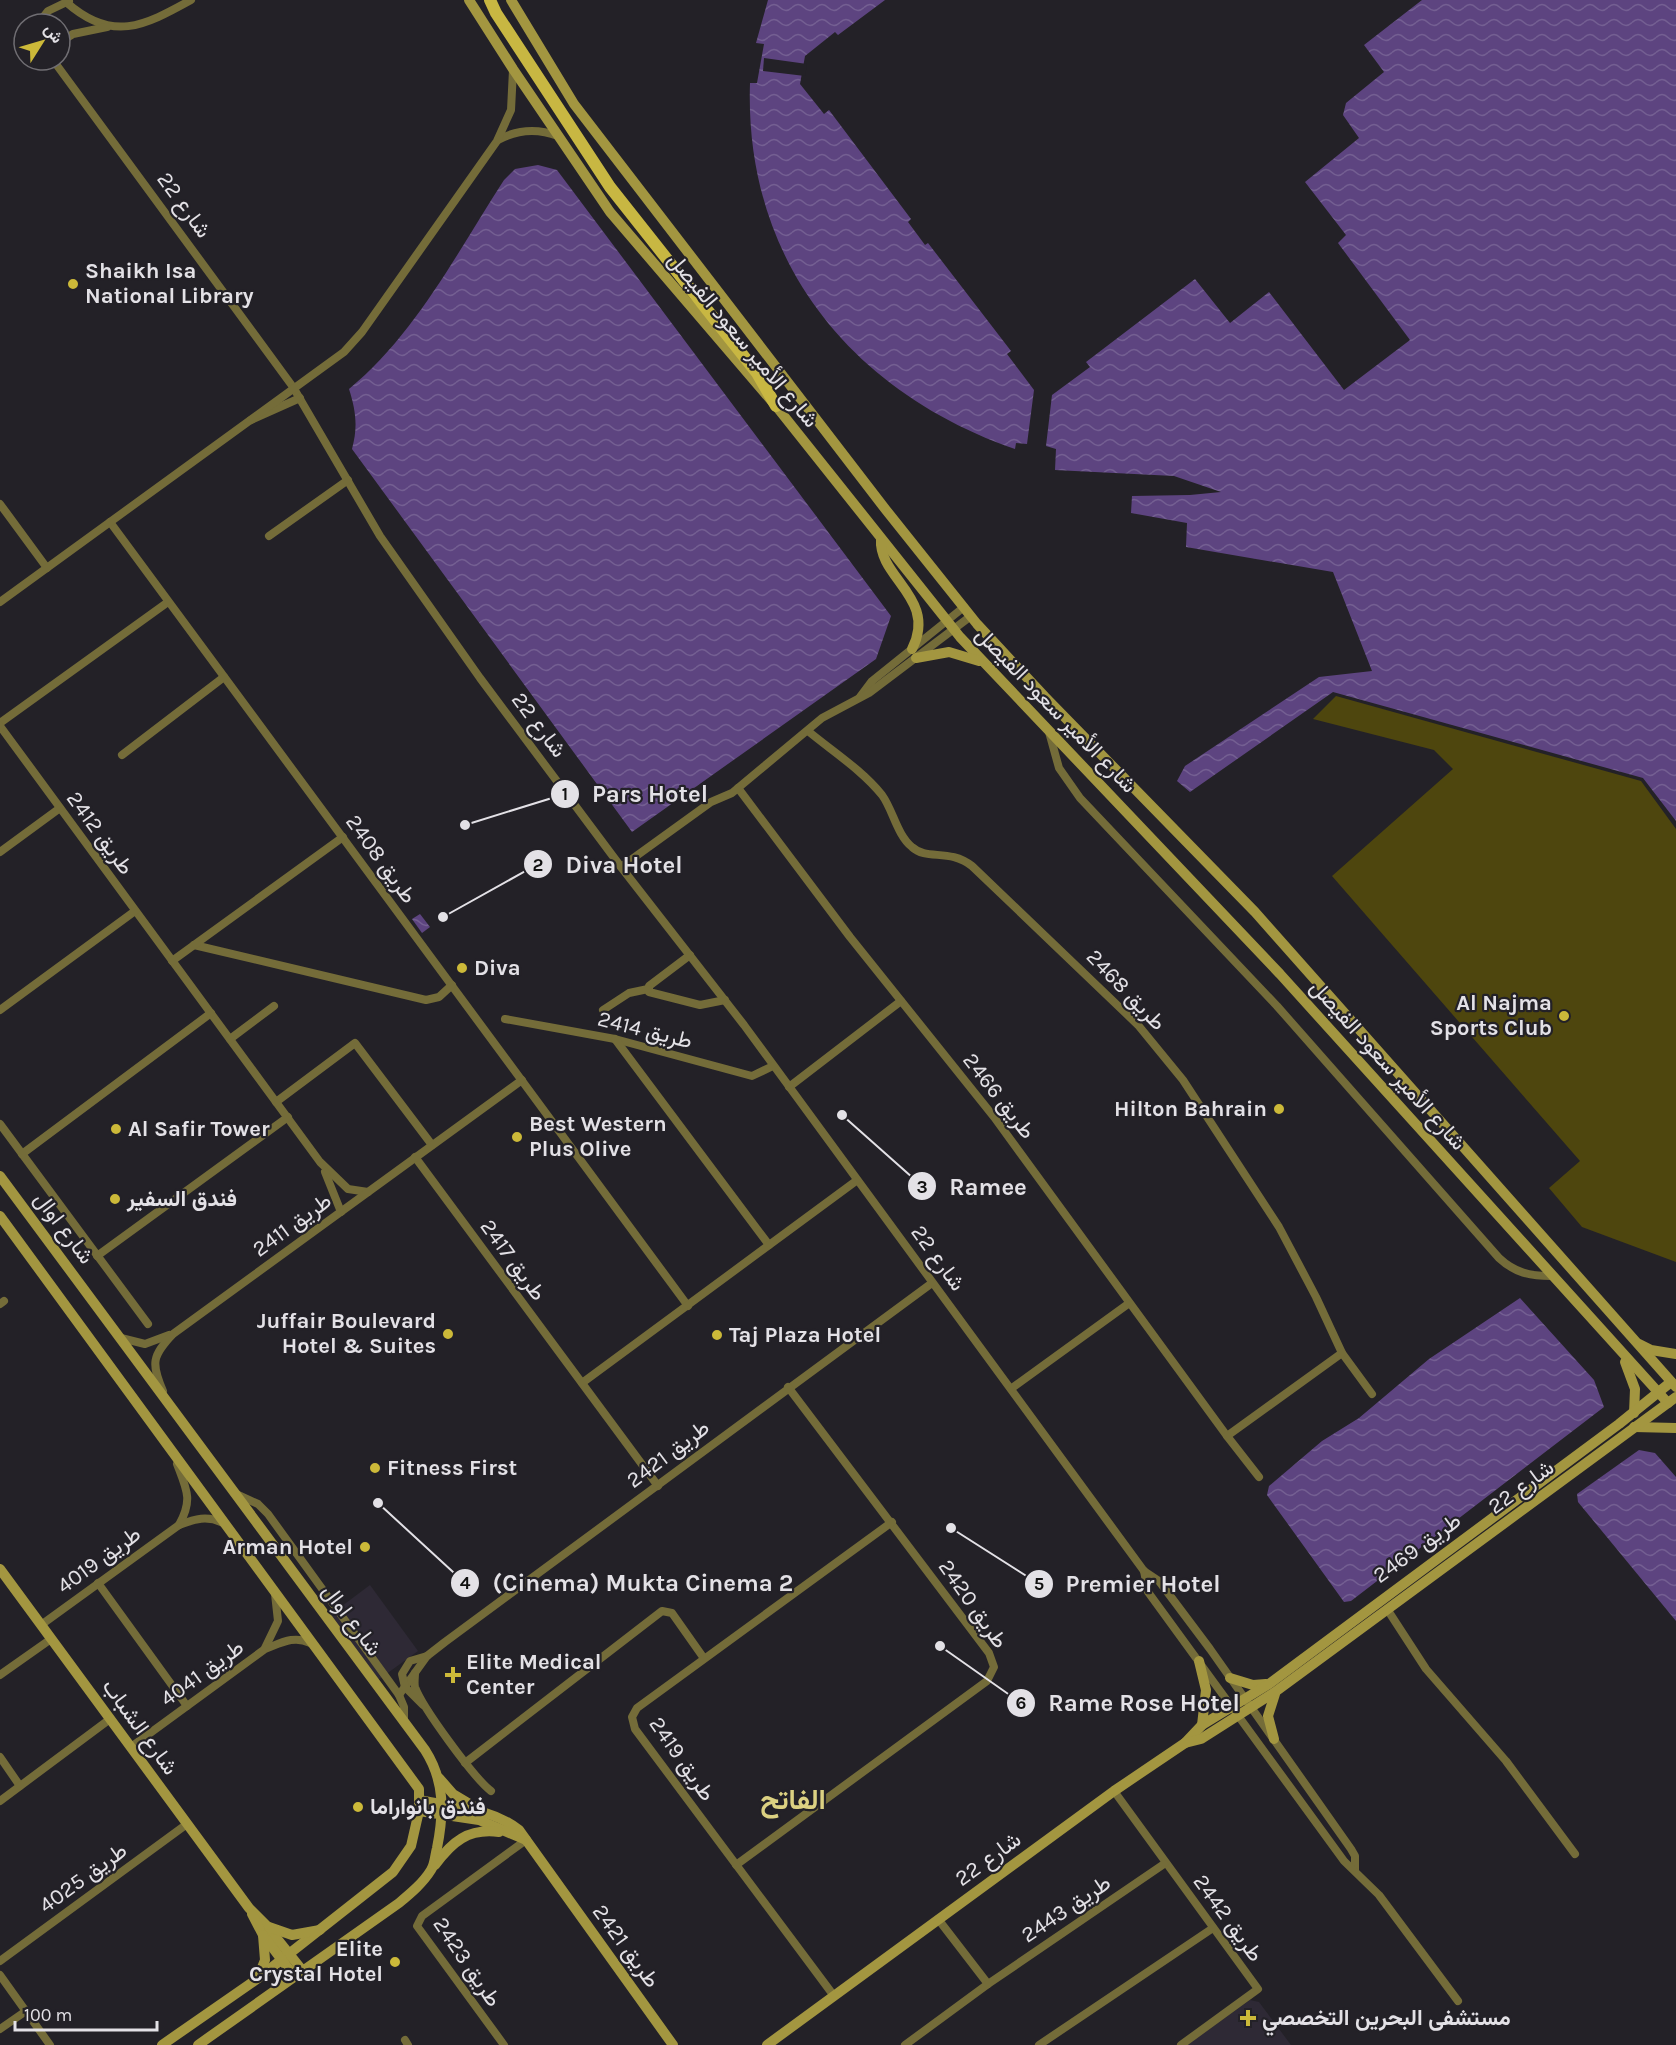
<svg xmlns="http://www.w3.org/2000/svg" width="1676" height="2045" font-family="Karla,Vazirmatn,sans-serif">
	<defs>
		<pattern id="water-waves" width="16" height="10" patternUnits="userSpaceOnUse" patternTransform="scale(1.5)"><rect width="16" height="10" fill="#5d4480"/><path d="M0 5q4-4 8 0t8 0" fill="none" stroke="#745f92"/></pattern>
	</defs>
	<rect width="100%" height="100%" fill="#232127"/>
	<g fill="#2e2935">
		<polygon points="370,1585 418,1651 378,1680 330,1615"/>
		<polygon points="1250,2000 1259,2002 1291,2045 1187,2045"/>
	</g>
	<polygon fill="#4e460e" points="1336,696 1641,781 1676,829 1676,1262 1582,1227 1549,1188 1580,1161 1332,876 1453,769 1434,750 1313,719"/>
	<g fill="url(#water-waves)">
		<path d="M768 0H885L838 35 835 32 805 56 800 84 824 114 829 110 911 219 908 222 925 245 928 243 1011 351 1007 354 1034 390 1027 444 1016 443 1015 449C851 392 744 260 750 83H757L764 44 756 43Z"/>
		<polygon points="1422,0 1676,0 1676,821 1643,778 1333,692 1190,792 1177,781 1185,766 1319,677 1372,671 1333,572 1186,547 1187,523 1131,513 1132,496 1190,495 1221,492 1174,476 1055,470 1056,449 1046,446 1052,395 1090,367 1086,362 1195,279 1230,323 1269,292 1344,390 1410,340 1338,243 1346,235 1305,182 1359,138 1343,115 1346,103 1384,72 1364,45"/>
		<path d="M538 165 557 170 891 616 876 659 632 832 352 449C358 427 356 411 349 389 415 335 458 251 504 180L515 169Z"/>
		<polygon points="420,914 430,927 422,933 412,919"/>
		<polygon points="1520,1298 1594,1380 1604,1407 1351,1601 1344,1602 1267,1495 1269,1486 1322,1441 1359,1418 1429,1359"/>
		<polygon points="1639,1450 1655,1453 1676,1477 1676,1621 1578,1502 1577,1494"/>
	</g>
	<polygon fill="#232127" points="764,58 807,64 805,76 763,71"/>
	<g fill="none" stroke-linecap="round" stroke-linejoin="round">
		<g stroke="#746c39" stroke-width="8">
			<path d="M66 2C112 43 144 26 191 0"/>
			<polyline points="38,24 48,11 69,1"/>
			<polyline points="60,42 73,34 107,27"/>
			<polyline points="53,60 293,387 380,536 480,678 621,867 744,1025 1144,1571 1159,1581 1210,1649 1351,1849 1355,1856 1355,1870"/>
			<path d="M498 140C518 129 537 128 558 136"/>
			<polyline points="251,420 300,398"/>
			<polyline points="0,504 47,568"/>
			<polyline points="110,522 688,1306"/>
			<polyline points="269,536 348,480"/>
			<polyline points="0,602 344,352 362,332 497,141 511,110 513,70"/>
			<polyline points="860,697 872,681 964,607"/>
			<polyline points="0,723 168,602"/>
			<polyline points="0,726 320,1162 348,1189 368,1192"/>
			<path d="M808 731C832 751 862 770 882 795 893 810 897 835 912 847 927 861 949 848 972 866L1138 1025 1183 1080 1279 1227 1316 1297 1342 1353 1372 1394"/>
			<path d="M1049 732 1059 768 1080 798 1277 1006 1499 1258C1515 1273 1530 1276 1551 1276"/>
			<polyline points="122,755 224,677"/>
			<polyline points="738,788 850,937 994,1117 1227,1436 1342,1353"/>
			<polyline points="0,852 60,808"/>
			<polyline points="621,867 711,802 732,793 822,718 869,693 971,616"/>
			<polyline points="194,945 426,1000 439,997 452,985"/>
			<polyline points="690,955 649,986 649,992 700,1005 725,1000"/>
			<polyline points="172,961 343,837"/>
			<polyline points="0,1010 135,911"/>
			<polyline points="603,1010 629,993 648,989"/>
			<polyline points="505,1019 615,1039 752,1076 773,1066"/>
			<polyline points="230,1039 274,1006"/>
			<polyline points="615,1039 769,1245"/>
			<polyline points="789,1087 901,1001"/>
			<polyline points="276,1102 355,1043 432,1145"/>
			<polyline points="0,1124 148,1324"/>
			<polyline points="22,1154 211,1013"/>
			<polyline points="415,1157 658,1486"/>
			<polyline points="325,1172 341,1212"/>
			<polyline points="97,1256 288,1117"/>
			<polyline points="0,1304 4,1301"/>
			<polyline points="121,1338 145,1344 169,1335"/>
			<polyline points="582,1383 856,1181"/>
			<polyline points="1012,1388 1128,1304"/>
			<path d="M163 1391C151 1363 152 1356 173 1334L522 1080"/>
			<polyline points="1227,1436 1259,1477"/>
			<path d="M177 1464C187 1490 193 1500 179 1525"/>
			<polyline points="236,1494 258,1504 268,1514 399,1695 404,1707 404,1722"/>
			<polyline points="1144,1571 1148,1592 1344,1861 1379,1895 1458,2001"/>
			<polyline points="98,1583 187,1706"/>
			<polyline points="1387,1609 1426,1669 1506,1761 1575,1854"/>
			<path d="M41 1625 179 1525C195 1519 207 1515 223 1523"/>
			<polyline points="265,1648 278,1621 275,1594"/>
			<path d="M415 1673C415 1677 414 1683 415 1687 422 1707 474 1778 491 1791"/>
			<polyline points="0,1675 51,1639"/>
			<polyline points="399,1695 427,1656 445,1642 932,1283"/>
			<polyline points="423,1705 405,1687 402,1674 410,1661 427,1656"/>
			<path d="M131 1747 265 1649C281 1643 294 1635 310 1643"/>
			<polyline points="0,1757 20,1786"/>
			<polyline points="465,1763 662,1611 672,1613 703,1657"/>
			<polyline points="1114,1791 1258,1989 1181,2045"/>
			<polyline points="0,1801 110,1719"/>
			<polyline points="736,1865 987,1681 994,1667 989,1653 788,1387"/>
			<polyline points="938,1919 988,1984"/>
			<polyline points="0,1961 187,1824"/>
			<polyline points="0,1975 50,2045"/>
			<polyline points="834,1996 635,1729 632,1717 637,1708 892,1522"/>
			<polyline points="0,2029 26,2011"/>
			<polyline points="405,2040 408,2045"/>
			<polyline points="504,2045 417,1926 422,1916 526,1840"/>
			<polyline points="905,2045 988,1984 1164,1864"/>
			<polyline points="1039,2045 1213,1928"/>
		</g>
		<g stroke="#a39640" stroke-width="10">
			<polyline points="469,0 513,69 610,212 776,406 960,637 1280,974 1668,1403"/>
			<polyline points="511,0 574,104 886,510 977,624 1045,697 1255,912 1676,1387"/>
			<path d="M881 539C878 578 938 598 912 649"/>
			<polyline points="916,658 949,652 979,661"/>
			<path d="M0 1176 425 1750C445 1781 444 1813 437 1848 435 1855 435 1864 431 1870 423 1883 411 1893 399 1903L198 2045"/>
			<polyline points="0,1216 419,1789 419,1811 411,1846 393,1872 257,1979 162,2045"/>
			<polyline points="1639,1344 1651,1350 1676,1354"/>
			<polyline points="1625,1362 1635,1389 1634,1413"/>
			<polyline points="1634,1427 1676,1428"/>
			<polyline points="0,1569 249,1908 267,1926 302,1970"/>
			<polyline points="1199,1661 1206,1690 1202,1725"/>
			<polyline points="1230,1678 1253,1685 1266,1684"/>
			<polyline points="1274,1739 1268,1716 1275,1694"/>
			<polyline points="1185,1743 1202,1725 1269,1684 1619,1424 1671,1382"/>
			<polyline points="439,1778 453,1794 473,1806"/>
			<path d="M419 1800C455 1808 490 1807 519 1830L673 2045"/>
			<polyline points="419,1811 479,1820 526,1840"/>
			<path d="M435 1865C452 1842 468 1828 499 1832"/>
			<polyline points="252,1914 263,1935 294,1976"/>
			<polyline points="269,1927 292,1935 320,1930"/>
			<polyline points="259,1975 265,1960 263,1935"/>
			<polyline points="767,2045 1114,1791 1185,1743 1201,1739 1275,1692 1676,1397"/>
		</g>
		<polyline stroke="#c8b742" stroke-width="12" points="490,0 496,13 610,187 757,373 776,406"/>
	</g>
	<g fill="#ccb939" stroke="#232127" stroke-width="2">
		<circle cx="73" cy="284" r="6"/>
		<circle cx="462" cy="968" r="6"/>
		<circle cx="1564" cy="1016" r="6"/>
		<circle cx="1279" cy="1109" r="6"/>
		<circle cx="116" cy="1129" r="6"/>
		<circle cx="517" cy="1137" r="6"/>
		<circle cx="115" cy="1199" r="6"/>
		<circle cx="448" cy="1334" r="6"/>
		<circle cx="717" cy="1335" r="6"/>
		<circle cx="375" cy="1468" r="6"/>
		<circle cx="365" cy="1547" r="6"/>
		<path d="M450 1666h6v6h6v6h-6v6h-6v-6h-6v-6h6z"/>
		<circle cx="358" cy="1807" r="6"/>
		<circle cx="395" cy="1962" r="6"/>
		<path d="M1245 2009h6v6h6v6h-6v6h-6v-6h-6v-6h6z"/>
	</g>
	<g text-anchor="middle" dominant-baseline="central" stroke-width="4.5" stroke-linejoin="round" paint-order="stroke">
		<g font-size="22" fill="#e3e1e6" stroke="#232127">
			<text transform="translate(184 205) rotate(54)">شارع 22</text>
			<text transform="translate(743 340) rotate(50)">شارع الأمير سعود الفيصل</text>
			<text transform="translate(1056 710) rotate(46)">شارع الأمير سعود الفيصل</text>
			<text transform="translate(539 725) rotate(53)">شارع 22</text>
			<text transform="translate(100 833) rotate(54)">طريق 2412</text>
			<text transform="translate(381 859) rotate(54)">طريق 2408</text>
			<text transform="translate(1126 990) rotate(46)">طريق 2468</text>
			<text transform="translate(645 1030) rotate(14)">طريق 2414</text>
			<text transform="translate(1388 1065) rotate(48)">شارع الأمير سعود الفيصل</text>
			<text transform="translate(999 1096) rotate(52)">طريق 2466</text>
			<text transform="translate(292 1225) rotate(-36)">طريق 2411</text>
			<text transform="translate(64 1228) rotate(53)">شارع اوال</text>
			<text transform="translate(938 1258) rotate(54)">شارع 22</text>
			<text transform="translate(513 1260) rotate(54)">طريق 2417</text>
			<text transform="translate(668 1454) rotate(-37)">طريق 2421</text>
			<text transform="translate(1521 1487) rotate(-36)">شارع 22</text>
			<text transform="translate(1417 1548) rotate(-36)">طريق 2469</text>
			<text transform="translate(99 1560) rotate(-36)">طريق 4019</text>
			<text transform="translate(973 1604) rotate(55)">طريق 2420</text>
			<text transform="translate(352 1620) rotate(53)">شارع اوال</text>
			<text transform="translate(202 1673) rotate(-36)">طريق 4041</text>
			<text transform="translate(140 1727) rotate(54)">شارع الشباب</text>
			<text transform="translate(682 1759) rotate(55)">طريق 2419</text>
			<text transform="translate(988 1859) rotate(-36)">شارع 22</text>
			<text transform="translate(83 1878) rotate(-36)">طريق 4025</text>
			<text transform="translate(1066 1909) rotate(-34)">طريق 2443</text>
			<text transform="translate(1228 1918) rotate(54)">طريق 2442</text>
			<text transform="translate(626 1946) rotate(54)">طريق 2421</text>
			<text transform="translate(467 1962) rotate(56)">طريق 2423</text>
		</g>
		<g font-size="22" font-weight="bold" fill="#e3e1e6" stroke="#232127" text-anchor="start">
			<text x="85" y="271">Shaikh Isa<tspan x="85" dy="25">National Library</tspan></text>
			<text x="474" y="968">Diva</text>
			<text x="1552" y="1003" text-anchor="end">Al Najma<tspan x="1552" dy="25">Sports Club</tspan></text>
			<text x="1267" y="1109" text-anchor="end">Hilton Bahrain</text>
			<text x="529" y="1124">Best Western<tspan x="529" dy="25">Plus Olive</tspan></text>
			<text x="128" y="1129">Al Safir Tower</text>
			<text x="127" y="1199">فندق السفير</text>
			<text x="436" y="1321" text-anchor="end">Juffair Boulevard<tspan x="436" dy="25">Hotel &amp; Suites</tspan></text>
			<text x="729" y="1335">Taj Plaza Hotel</text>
			<text x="387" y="1468">Fitness First</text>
			<text x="353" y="1547" text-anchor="end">Arman Hotel</text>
			<text x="466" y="1662">Elite Medical<tspan x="466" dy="25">Center</tspan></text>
			<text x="370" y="1807">فندق بانواراما</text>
			<text x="383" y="1949" text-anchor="end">Elite<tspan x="383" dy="25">Crystal Hotel</tspan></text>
			<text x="1262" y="2018">مستشفى البحرين التخصصي</text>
		</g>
		<g font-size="28" font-weight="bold" fill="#dcd182" stroke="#232127">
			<text x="793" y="1799">الفاتح</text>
		</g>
	</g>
	<path fill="none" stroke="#e3e1e6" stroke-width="2" d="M465 825L565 794M443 917L538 864M842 1115L922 1186M378 1503L465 1583M951 1528L1039 1584M940 1646L1021 1703"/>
	<g fill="#e3e1e6" stroke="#232127" stroke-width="2">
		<circle cx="465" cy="825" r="6"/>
		<circle cx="443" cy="917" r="6"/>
		<circle cx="842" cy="1115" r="6"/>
		<circle cx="378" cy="1503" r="6"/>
		<circle cx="951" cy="1528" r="6"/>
		<circle cx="940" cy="1646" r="6"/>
		<circle cx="565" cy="794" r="15"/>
		<circle cx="538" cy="864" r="15"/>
		<circle cx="922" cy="1186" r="15"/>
		<circle cx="465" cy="1583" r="15"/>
		<circle cx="1039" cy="1584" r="15"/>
		<circle cx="1021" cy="1703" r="15"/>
	</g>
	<g font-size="18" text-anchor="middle" font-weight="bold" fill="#111">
		<text x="565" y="800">1</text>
		<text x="538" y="871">2</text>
		<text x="922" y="1193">3</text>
		<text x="465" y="1589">4</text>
		<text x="1039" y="1590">5</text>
		<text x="1021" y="1709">6</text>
	</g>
	<g font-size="24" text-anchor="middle" font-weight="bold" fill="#e3e1e6" stroke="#232127" stroke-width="4.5" stroke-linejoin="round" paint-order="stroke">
		<text x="650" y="802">Pars Hotel</text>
		<text x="624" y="873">Diva Hotel</text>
		<text x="988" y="1195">Ramee</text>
		<text x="643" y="1591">(Cinema) Mukta Cinema 2</text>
		<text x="1143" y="1592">Premier Hotel</text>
		<text x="1144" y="1711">Rame Rose Hotel</text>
	</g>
	<g transform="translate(42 42) rotate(53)"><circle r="28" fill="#232127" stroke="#706e73" stroke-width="1.5"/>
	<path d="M0-4.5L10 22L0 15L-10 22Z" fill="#ccb939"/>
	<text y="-9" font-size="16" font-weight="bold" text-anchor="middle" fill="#e3e1e6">ش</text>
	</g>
	<path d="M15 2021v9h142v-9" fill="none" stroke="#e3e1e6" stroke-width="3"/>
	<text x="24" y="2021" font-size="18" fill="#e3e1e6" stroke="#232127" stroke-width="4.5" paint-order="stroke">100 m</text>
</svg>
